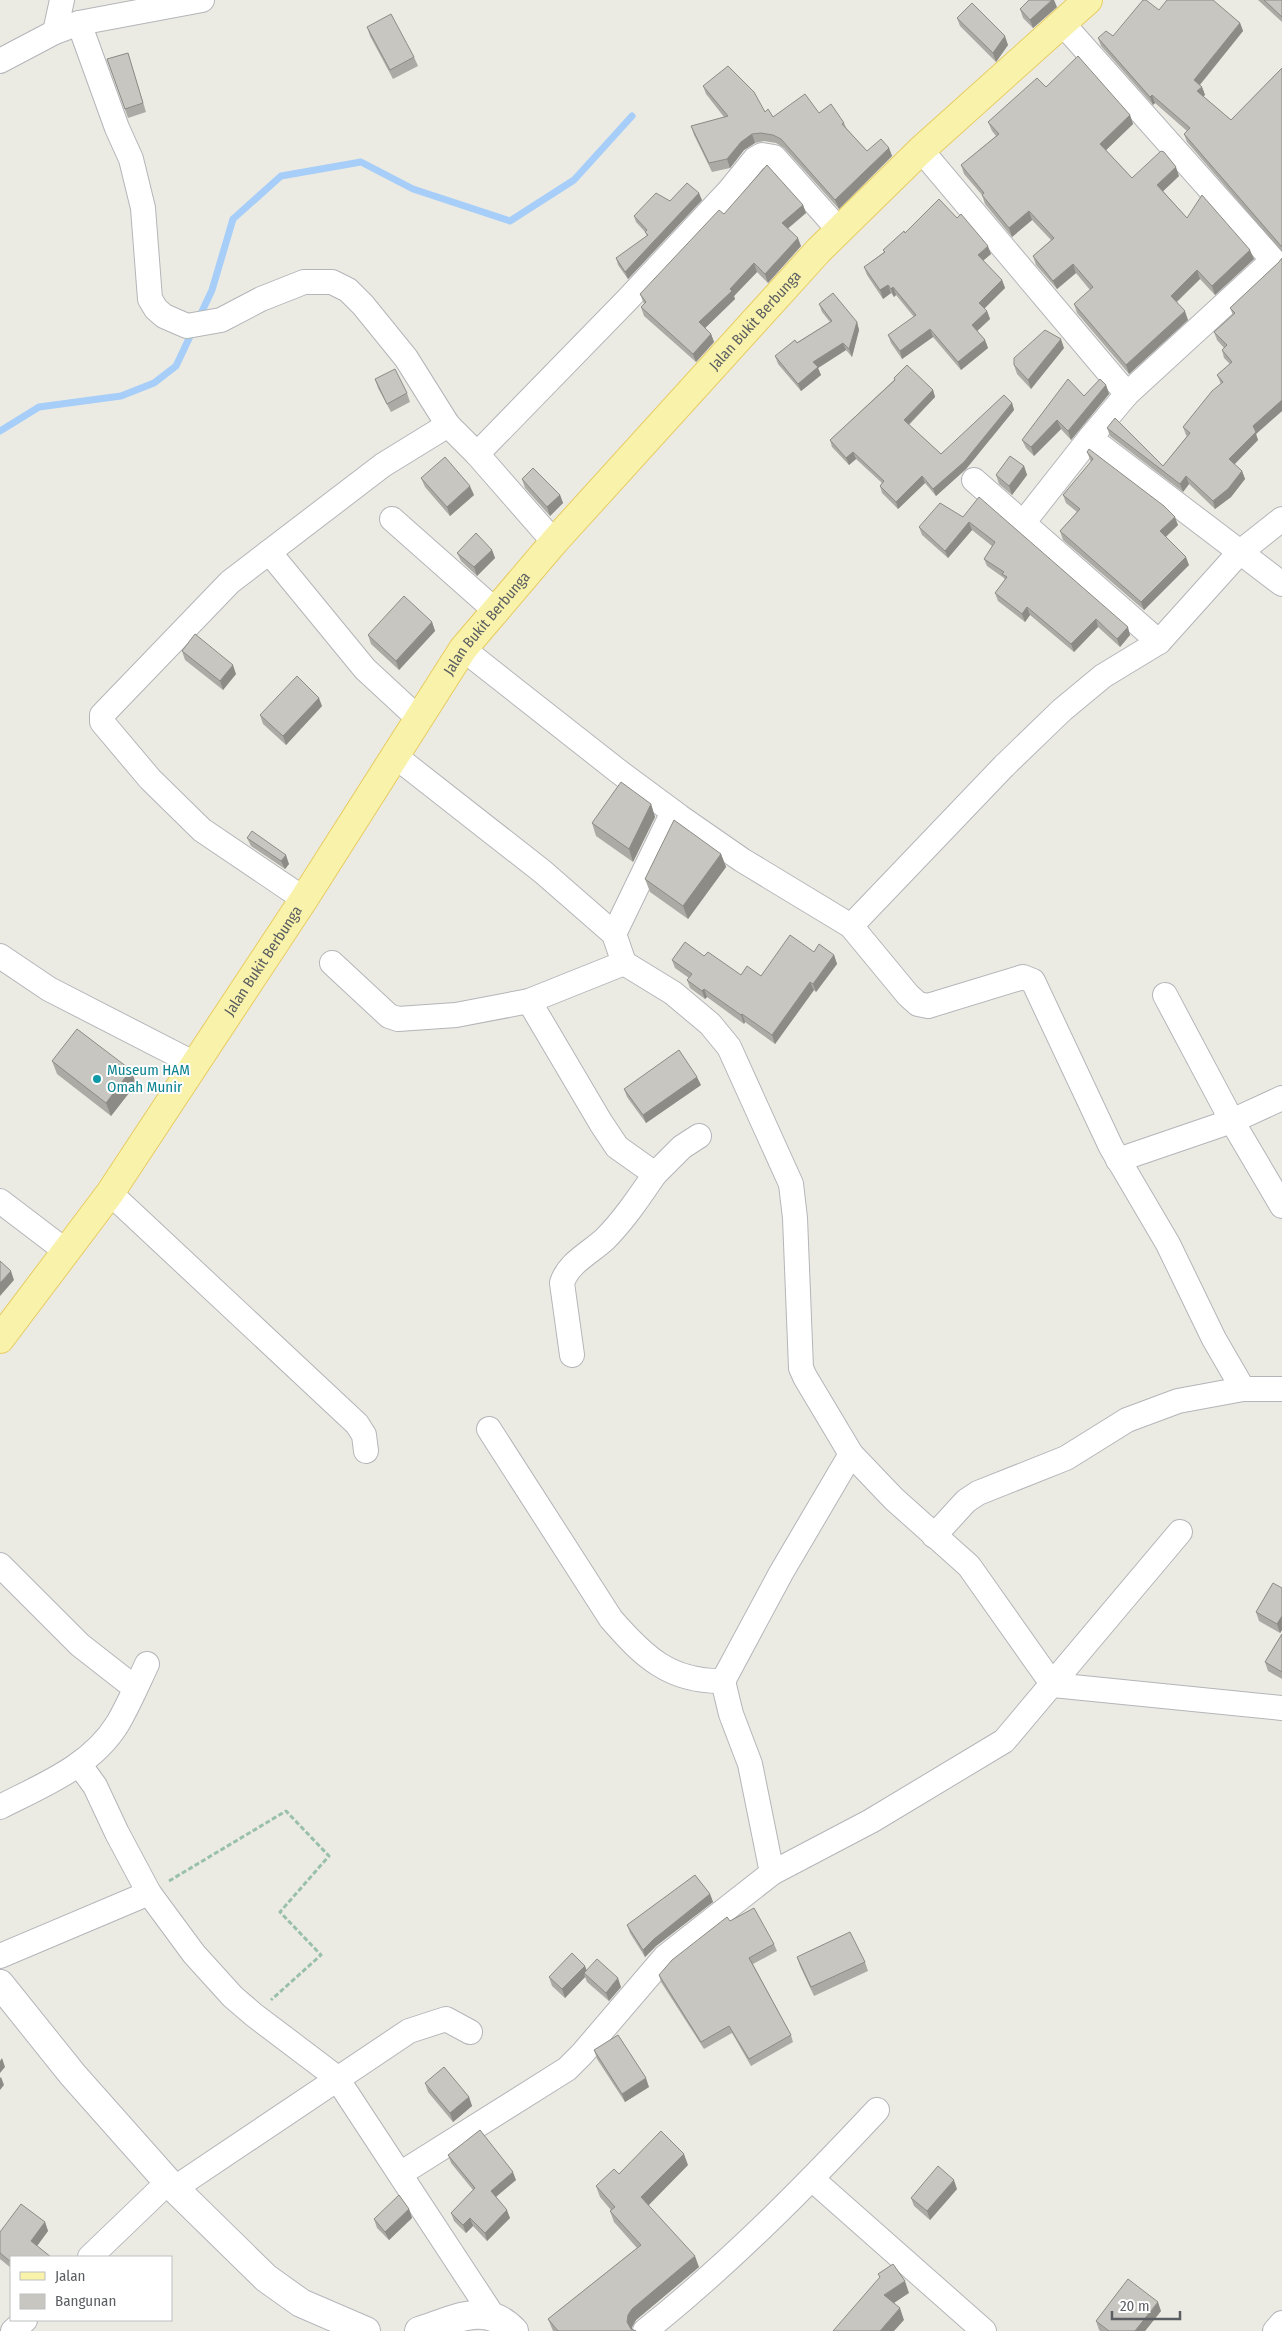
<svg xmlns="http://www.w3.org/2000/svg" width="1282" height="2331" font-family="'Fira Sans Condensed',sans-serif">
	<rect width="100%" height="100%" fill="#ecebe3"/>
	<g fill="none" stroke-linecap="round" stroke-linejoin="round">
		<g stroke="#a7cef9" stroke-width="7">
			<polyline points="198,320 212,290 233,219 281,176 361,162 413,189 510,221 574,180 632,116"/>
			<polyline points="0,431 39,407 121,396 154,383 176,366 193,330"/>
		</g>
		<defs>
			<g id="street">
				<polyline points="202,0 79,23 117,128 131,159 143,208 150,299 156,309 164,316 187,326 221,320 261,299 304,282 332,282 348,290 363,305 406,358 448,425 477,454 554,542"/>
				<polyline points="1063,24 1273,260 1127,394 1090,438 1282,584"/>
				<polyline points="55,32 62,0"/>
				<polyline points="0,61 55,32 79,23"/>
				<polyline points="921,150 1127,394"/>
				<polyline points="477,454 628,299 729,191 755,159 762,155 774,157 839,230"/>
				<polyline points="974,480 1159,642"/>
				<polyline points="392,519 497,612"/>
				<polyline points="1023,523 1090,438"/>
				<polyline points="269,552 365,669 419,719"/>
				<polyline points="463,649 618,771 680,817 742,860 851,926 908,995 918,1004 928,1006 1023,977 1033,981 1111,1147 1168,1244 1214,1339 1243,1389"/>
				<polyline points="304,899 202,830 150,779 102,722 102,715 230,582 383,465 448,425"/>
				<polyline points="851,926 1004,766 1062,710 1103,676 1159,642 1239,553 1282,519"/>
				<polyline points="614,934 673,812"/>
				<polyline points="0,956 49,989 195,1064"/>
				<polyline points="332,963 389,1016 398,1019 456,1015 529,1001 624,963 614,934 543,872 395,756"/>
				<polyline points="624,963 673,993 710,1024 729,1047 791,1184 795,1218 801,1368 805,1377 851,1454 894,1499 969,1566 1053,1685 1282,1708"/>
				<polyline points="1165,995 1232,1121 1282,1206"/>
				<path d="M529 1001 601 1123 617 1147 655 1174C640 1196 624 1220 605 1239 590 1253 568 1263 562 1283L572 1355"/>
				<polyline points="1118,1160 1232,1121 1282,1098"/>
				<polyline points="655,1174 682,1147 699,1136"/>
				<polyline points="110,1193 357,1424 364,1435 366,1451"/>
				<polyline points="0,1201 67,1252"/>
				<path d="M489 1429 611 1619C644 1657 670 1682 723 1681L781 1573 851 1454"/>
				<polyline points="934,1536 966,1501 978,1493 1066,1458 1127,1420 1178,1401 1243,1389 1282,1389"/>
				<polyline points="0,1565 80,1645 135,1688"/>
				<polyline points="79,1764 95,1786 117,1833 149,1893 194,1954 233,1997 254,2015 336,2077 493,2316"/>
				<path d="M0 1807C43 1785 92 1766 118 1723 129 1704 138 1683 147 1664"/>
				<polyline points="772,1873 871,1821 1004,1741 1180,1532"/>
				<polyline points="0,1956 149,1893"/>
				<polyline points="400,2174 567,2069 582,2054 665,1957 772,1873 750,1764 731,1714 723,1681"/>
				<polyline points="812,2179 984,2331"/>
				<polyline points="175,2188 409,2031 446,2019 470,2032"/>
				<polyline points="90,2257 168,2182"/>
				<polyline points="13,2331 25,2320"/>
				<path d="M645 2331C729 2264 804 2188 877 2110"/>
				<polyline points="1275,2331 1282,2323"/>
			</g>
			<g id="secondary">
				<polyline points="0,1984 73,2075 168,2182 266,2278 301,2303 366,2331"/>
				<path d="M419 2331C452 2321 485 2300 514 2331"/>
			</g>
			<g id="primary">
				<path id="s1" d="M0 1339 110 1193 304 899 463 649 554 542 819 250 921 150 1088 0"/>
			</g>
		</defs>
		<use href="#street" stroke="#b3b5b9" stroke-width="26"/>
		<use href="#secondary" stroke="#b4b6bc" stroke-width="30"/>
		<use href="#primary" stroke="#e7cc61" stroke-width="30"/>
		<polyline stroke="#99c0a8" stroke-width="3" stroke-dasharray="5 2.5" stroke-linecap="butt" points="169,1881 286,1811 329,1856 280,1912 321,1955 271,2000"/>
		<use href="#street" stroke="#fff" stroke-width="24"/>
		<use href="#secondary" stroke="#fff" stroke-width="28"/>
		<use href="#primary" stroke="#f9f2ab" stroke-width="28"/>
	</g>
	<g fill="#acaaa5">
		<polygon points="1258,0 1282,0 1282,22"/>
		<polygon points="1057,7 1033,28 1023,18 1020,9"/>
		<polygon points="1159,10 1240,23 1243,31 1200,85 1202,87 1205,95 1203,96 1231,120 1282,68 1282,252 1187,142 1184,134 1187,131 1155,103 1153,105 1101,46 1098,38 1113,36"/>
		<polygon points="957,18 1008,45 996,62 960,26"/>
		<polygon points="367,27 414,57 418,66 393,79 370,36"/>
		<polygon points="128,53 146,112 128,118 107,59"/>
		<polygon points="703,86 765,112 773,117 819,113 844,123 847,129 867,151 889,148 892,156 839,209 784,148 776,143 764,141 755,143 744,150 730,168 712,172 694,135 691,126 724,117 706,94"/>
		<polygon points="1046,87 1130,115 1133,124 1106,150 1132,178 1179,176 1163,191 1187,218 1254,259 1215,295 1200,279 1177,302 1188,320 1129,374 1077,313 1074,304 1090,290 1076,273 1057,289 1036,265 1033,256 1051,240 1032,220 1012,237 985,204 982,195 964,174 961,165 996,136 992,131 988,122"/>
		<polygon points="702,200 628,279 618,265 616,258 647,236 645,232 636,222 634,216 670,201"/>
		<polygon points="803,205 806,213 788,228 801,246 768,283 757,272 734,296 735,299 705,328 711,334 714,342 696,362 644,316 641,307 644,304 640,294 724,214"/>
		<polygon points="905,233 991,254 983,261 1002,280 1005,288 984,308 987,311 990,319 977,331 985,340 988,348 961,370 933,337 902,359 891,343 888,335 914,317 896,295 894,297 891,293 883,299 867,275 864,267 884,252 883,250"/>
		<polygon points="1282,258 1282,411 1256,434 1258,440 1234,464 1242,471 1245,479 1231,497 1215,509 1189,484 1183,492 1110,436 1107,428 1163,466 1187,436 1186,435 1183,427 1221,384 1217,375 1230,364 1224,358 1222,350 1224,348 1217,340 1214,332 1233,315 1230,308 1279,262"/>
		<polygon points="819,304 857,322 859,330 852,357 846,350 818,368 821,375 801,391 778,364 775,356 830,322 822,312"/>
		<polygon points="1064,348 1031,389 1017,374 1014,365"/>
		<polygon points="894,378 933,390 935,397 909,425 941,454 1012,403 1014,410 966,469 936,496 925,483 898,509 882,493 880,486 882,483 856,459 849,465 832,447 830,440 894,380"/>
		<polygon points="375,379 407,393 410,402 391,412 378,388"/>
		<polygon points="1106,385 1109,394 1071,440 1061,429 1034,456 1026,448 1022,440"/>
		<polygon points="1087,452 1178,525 1166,537 1189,565 1144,610 1063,540 1060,531 1077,512 1066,503 1063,495 1091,462"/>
		<polygon points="1024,466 1027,475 1012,495 999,484 996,475"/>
		<polygon points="421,478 474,495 450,516 425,487"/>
		<polygon points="522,479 560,495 563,503 550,516 525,488"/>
		<polygon points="963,517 1130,635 1120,647 1098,627 1074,652 1030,615 1025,622 998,601 995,593 1005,580 1004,578 987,566 984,559 992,546 972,530 948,558 922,535 919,527"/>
		<polygon points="492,550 495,558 477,576 461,561 457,553"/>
		<polygon points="432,622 435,631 399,670 371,644 368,635"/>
		<polygon points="182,651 236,674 223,690 185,660"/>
		<polygon points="322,706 286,745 263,724 260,715"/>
		<polygon points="651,804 655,817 633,862 596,836 592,823"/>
		<polygon points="247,838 289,864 285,869 251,846"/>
		<polygon points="721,854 726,867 688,919 650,892 645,879"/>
		<polygon points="814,952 834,955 837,964 816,992 814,990 775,1044 745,1022 744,1024 707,997 705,999 690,988 687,980 689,978 675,968 672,960 704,956 741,975 761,976"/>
		<polygon points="52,1061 131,1070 136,1084 111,1116 57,1074"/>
		<polygon points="701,1085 646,1123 627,1097 624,1089"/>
		<polygon points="1282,1588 1282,1630 1280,1633 1259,1621 1256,1612"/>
		<polygon points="1282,1634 1282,1679 1268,1671 1265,1662"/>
		<polygon points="710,1894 713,1902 656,1946 645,1957 630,1933 627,1925"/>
		<polygon points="730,1921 774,1944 777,1951 753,1964 791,2035 793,2042 751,2066 732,2033 704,2049 661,1982 659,1975"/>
		<polygon points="797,1957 865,1962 868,1971 814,1996 800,1966"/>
		<polygon points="585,1966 586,1970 621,1987 609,2001 587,1982 585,1977 565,1998 552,1986 549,1977"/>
		<polygon points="594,2050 649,2087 625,2102 597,2059"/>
		<polygon points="425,2083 469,2097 472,2106 453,2122 428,2092"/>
		<polygon points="448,2155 516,2180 496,2197 510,2218 487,2241 473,2226 466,2233 454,2221 451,2213 473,2190 451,2163"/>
		<polygon points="688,2165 648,2205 699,2267 636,2320 632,2327 632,2329 636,2331 553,2331 548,2319 637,2248 614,2222 610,2211 611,2210 600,2197 596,2186 619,2174"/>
		<polygon points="957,2189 930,2220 914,2206 911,2198"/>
		<polygon points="409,2209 412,2218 389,2240 377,2228 374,2219"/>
		<polygon points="45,2222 48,2231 37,2246 11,2257 11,2268 0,2259 0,2232"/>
		<polygon points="1161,2311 1145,2331 1100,2331 1099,2330 1096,2321"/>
	</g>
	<g fill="#8c8b86">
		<polygon points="1052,0 1054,0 1057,7 1033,28 1030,20"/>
		<polygon points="1240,23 1243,31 1197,88 1194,80"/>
		<polygon points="1005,36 1008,45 996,62 993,53"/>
		<polygon points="1202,87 1205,95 1200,99 1197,91"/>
		<polygon points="1152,95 1155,103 1153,105 1150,97"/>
		<polygon points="1130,115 1133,124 1103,153 1100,144"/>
		<polygon points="752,134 755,143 744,150 730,168 727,159 741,142"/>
		<polygon points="889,148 892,156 839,209 835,200"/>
		<polygon points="1176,167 1179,176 1160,194 1157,185"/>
		<polygon points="699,193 702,200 628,279 625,272"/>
		<polygon points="803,205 806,213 785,231 782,223"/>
		<polygon points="1029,211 1032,220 1012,237 1009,228"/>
		<polygon points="798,238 801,246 768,283 765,274"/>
		<polygon points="988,246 991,254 980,263 978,255"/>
		<polygon points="1250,250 1254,259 1215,295 1212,286"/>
		<polygon points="754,263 757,272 734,296 735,299 702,331 699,322"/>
		<polygon points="1073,264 1076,273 1057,289 1053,281"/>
		<polygon points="1197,270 1200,279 1174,304 1171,296"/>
		<polygon points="1002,280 1005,288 982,311 979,303"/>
		<polygon points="888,285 891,293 883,299 880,290"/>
		<polygon points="893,287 896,295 894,297 891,289"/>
		<polygon points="987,311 990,319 975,333 972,325"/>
		<polygon points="1185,311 1188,320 1129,374 1126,365"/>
		<polygon points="857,322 859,330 852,357 849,349"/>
		<polygon points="930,329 933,337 902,359 900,351"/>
		<polygon points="711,334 714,342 696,362 693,354"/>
		<polygon points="1061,339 1064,348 1031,389 1028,380"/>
		<polygon points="985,340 988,348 961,370 958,362"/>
		<polygon points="843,343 846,350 818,368 821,375 801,391 798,384 813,362"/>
		<polygon points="1106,385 1109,394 1071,440 1068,431"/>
		<polygon points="933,390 935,397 906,427 904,420"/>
		<polygon points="1282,400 1282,411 1256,434 1258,440 1232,467 1229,459 1253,426"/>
		<polygon points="1012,403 1014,410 966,469 936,496 933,489"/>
		<polygon points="1057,420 1061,429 1034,456 1031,447"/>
		<polygon points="853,452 856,459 849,465 846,458"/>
		<polygon points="1024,466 1027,475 1012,495 1009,486"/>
		<polygon points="1242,471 1245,479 1231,497 1215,509 1213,501"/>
		<polygon points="922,476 925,483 898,509 896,502"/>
		<polygon points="1186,476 1189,484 1183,492 1180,484"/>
		<polygon points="470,486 474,495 450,516 447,507"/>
		<polygon points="560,495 563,503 550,516 547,507"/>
		<polygon points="1175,517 1178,525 1163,539 1160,531"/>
		<polygon points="969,522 972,530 948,558 945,551"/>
		<polygon points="492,550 495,558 477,576 474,567"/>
		<polygon points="1186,557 1189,565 1144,610 1141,602"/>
		<polygon points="1027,607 1030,615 1025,622 1022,614"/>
		<polygon points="1096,619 1098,627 1074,652 1071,644"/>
		<polygon points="432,622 435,631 399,670 396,661"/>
		<polygon points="1128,627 1130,635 1120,647 1117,639"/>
		<polygon points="233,665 236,674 223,690 220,681"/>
		<polygon points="319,698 322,706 286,745 283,736"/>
		<polygon points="651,804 655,817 633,862 629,849"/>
		<polygon points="721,854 726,867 688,919 683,906"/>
		<polygon points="286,855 289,864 285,869 281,861"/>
		<polygon points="834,955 837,964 816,992 813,984"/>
		<polygon points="810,982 814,990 775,1044 772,1035"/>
		<polygon points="704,989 707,997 705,999 702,991"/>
		<polygon points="742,1014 745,1022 744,1024 741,1015"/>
		<polygon points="131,1070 136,1084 111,1116 106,1103"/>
		<polygon points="697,1077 701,1085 646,1123 643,1115"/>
		<polygon points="11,1271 14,1280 0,1296 0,1283"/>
		<polygon points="1282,1616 1282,1630 1280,1633 1277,1624"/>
		<polygon points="710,1894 713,1902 656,1946 645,1957 643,1950 654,1939"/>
		<polygon points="585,1966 588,1974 584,1973 585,1977 565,1998 562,1989"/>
		<polygon points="618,1978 621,1987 609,2001 606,1993"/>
		<polygon points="2,2058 5,2067 0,2073 0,2061"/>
		<polygon points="1,2077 4,2085 0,2090 0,2078"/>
		<polygon points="646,2078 649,2087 625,2102 622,2094"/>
		<polygon points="469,2097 472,2106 453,2122 450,2113"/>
		<polygon points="684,2154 688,2165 645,2209 641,2197"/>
		<polygon points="513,2172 516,2180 493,2199 491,2191"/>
		<polygon points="954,2180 957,2189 930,2220 927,2211"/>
		<polygon points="409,2209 412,2218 389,2240 385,2232"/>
		<polygon points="507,2210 510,2218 487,2241 485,2233"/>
		<polygon points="470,2218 473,2226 466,2233 463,2225"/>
		<polygon points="45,2222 48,2231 34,2250 31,2241"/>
		<polygon points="695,2256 699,2267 636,2320 632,2327 632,2331 627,2322 628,2315 632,2309"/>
		<polygon points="905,2281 909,2293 888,2307 884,2295"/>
		<polygon points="1158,2302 1161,2311 1145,2331 1135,2331"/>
		<polygon points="900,2308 904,2320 894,2331 880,2331"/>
	</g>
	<g fill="#c8c6c0" stroke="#8c8b86">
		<polygon points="1029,0 1052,0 1030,20 1020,9"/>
		<polygon points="1143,0 1146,0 1159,10 1167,0 1213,0 1240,23 1194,80 1202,87 1197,91 1231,120 1282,68 1282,247 1184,134 1190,128 1152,95 1150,97 1098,38 1106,31 1113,36"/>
		<polygon points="1264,0 1282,0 1282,17"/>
		<polygon points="972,3 1005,36 993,53 957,18"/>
		<polygon points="391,14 414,57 390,70 367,27"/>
		<polygon points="128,53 143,103 125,109 107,59"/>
		<polygon points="1078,56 1130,115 1100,144 1132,178 1161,151 1164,152 1176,167 1157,185 1187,218 1202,195 1250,250 1212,286 1197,270 1171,296 1185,311 1126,365 1074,304 1093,287 1073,264 1053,281 1033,256 1054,238 1029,211 1009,228 982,195 984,193 961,165 999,134 988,122 1037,78 1046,87"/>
		<polygon points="728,66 754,92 765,112 768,109 773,117 805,94 819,113 831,104 844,123 842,124 867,151 881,139 889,148 835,200 781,139 773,135 761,133 752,134 741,142 727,159 709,163 691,126 728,116 703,86"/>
		<polygon points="767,165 803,205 782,223 798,238 765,274 754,263 730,289 732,291 699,322 711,334 693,354 641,307 646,302 640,294 719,210 724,214"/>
		<polygon points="687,183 699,193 625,272 616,258 648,235 645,232 647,230 634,216 656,193 670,201"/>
		<polygon points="939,199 957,218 961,214 988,246 978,255 1002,280 979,303 987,311 972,325 985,340 958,362 930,329 900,351 888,335 916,315 893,287 891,289 888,285 880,290 864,267 885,252 883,250 904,231 905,233"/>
		<polygon points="1282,258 1282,400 1253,426 1256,432 1229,459 1242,471 1228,489 1213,501 1186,476 1180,484 1107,428 1115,418 1163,466 1190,433 1183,427 1212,391 1223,382 1217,375 1232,362 1222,350 1227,345 1214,332 1235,313 1230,308 1279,262"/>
		<polygon points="833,293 857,322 849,349 843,343 813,362 818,367 798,384 775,356 795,340 797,343 832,321 819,304"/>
		<polygon points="1045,330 1061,339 1028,380 1014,365 1014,358"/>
		<polygon points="907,365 933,390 904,420 941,454 1004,395 1012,403 964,462 933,489 922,476 896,502 880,486 884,481 853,452 846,458 830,440 895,380 894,378"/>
		<polygon points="395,369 407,393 387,404 375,379"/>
		<polygon points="1068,379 1084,396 1100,379 1106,385 1068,431 1057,420 1031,447 1022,440"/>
		<polygon points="1089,449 1164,506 1175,517 1160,531 1186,557 1141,602 1060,531 1080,509 1063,495 1093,459 1087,452"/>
		<polygon points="1010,456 1024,466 1009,486 996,475"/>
		<polygon points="445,457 470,486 447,507 421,478"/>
		<polygon points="533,468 560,495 547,507 522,479"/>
		<polygon points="979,497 1128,627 1117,639 1096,619 1071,644 1027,607 1022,614 995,593 1007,577 1002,574 1004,572 984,559 995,542 969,522 945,551 919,527 940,503 963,517"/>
		<polygon points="476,533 492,550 474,567 457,553"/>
		<polygon points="404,596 432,622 396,661 368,635"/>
		<polygon points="195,634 233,665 220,681 182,651"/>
		<polygon points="297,676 319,698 283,736 260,715"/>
		<polygon points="621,782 651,804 629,849 592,823"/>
		<polygon points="674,820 721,854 683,906 645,879"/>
		<polygon points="252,831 286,855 281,861 247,838"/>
		<polygon points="790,935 814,952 819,944 834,955 813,984 810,982 772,1035 742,1014 741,1015 704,989 702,991 687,980 692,974 672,960 685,942 704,956 708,952 741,975 747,966 761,976"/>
		<polygon points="77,1029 131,1070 106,1103 52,1061"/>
		<polygon points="679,1050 697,1077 643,1115 624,1089"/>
		<polygon points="0,1261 11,1271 0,1283"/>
		<polygon points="1273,1583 1282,1588 1282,1616 1277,1624 1256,1612"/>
		<polygon points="1282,1634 1282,1672 1265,1662"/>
		<polygon points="695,1875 710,1894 654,1939 643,1950 627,1925"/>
		<polygon points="754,1908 774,1944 749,1958 791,2035 749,2059 729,2026 701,2042 659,1975 672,1960 727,1917 730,1921"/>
		<polygon points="850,1932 865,1962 811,1987 797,1957"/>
		<polygon points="572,1953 585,1966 562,1989 549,1977"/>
		<polygon points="597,1959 618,1978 606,1993 584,1973"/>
		<polygon points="618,2035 646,2078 622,2094 594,2050"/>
		<polygon points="444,2067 469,2097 450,2113 425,2083"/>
		<polygon points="480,2130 513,2172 491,2191 507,2210 485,2233 470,2218 463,2225 451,2213 475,2188 448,2155"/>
		<polygon points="661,2131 684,2154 641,2197 695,2256 632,2309 628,2315 627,2322 631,2329 636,2331 558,2331 548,2319 641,2245 610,2211 615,2207 596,2186 614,2169 619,2174"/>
		<polygon points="938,2166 954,2180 927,2211 911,2198"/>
		<polygon points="399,2195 409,2209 385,2232 374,2219"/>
		<polygon points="21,2204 45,2222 31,2241 51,2257 11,2257 11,2262 0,2253 0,2232"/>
		<polygon points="893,2264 905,2281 884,2295 900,2308 880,2331 833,2331 880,2277 878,2274"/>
		<polygon points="1128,2279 1158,2302 1135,2331 1109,2331 1096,2321"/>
	</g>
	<circle fill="#0f9aa8" stroke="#fff" stroke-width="2" cx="97" cy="1079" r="5"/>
	<g text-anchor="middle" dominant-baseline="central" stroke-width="4" stroke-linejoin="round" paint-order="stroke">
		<g font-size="15" fill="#5b5e62" stroke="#fff">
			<text stroke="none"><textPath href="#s1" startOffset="1271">Jalan Bukit Berbunga</textPath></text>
			<text stroke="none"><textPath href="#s1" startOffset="866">Jalan Bukit Berbunga</textPath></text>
			<text stroke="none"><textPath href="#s1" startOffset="461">Jalan Bukit Berbunga</textPath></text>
		</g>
		<g font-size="15" fill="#0d838f" stroke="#fff" text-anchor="start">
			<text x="107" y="1070">Museum HAM<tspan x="107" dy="17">Omah Munir</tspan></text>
		</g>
	</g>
	<rect x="10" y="2256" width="162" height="65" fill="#ffffff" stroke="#bdbfc0"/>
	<rect x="20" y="2272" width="25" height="8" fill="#f9f2ab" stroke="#bdbfc0"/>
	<text x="55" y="2281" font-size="15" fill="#5b5e62">Jalan</text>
	<rect x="20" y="2294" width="25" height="15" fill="#c8c6c0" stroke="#bdbfc0"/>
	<text x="55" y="2306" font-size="15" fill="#5b5e62">Bangunan</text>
	<path d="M1112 2311v8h68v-8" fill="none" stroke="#5b5e62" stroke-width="2.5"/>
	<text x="1120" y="2311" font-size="15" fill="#5b5e62" stroke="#ffffff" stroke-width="4" paint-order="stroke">20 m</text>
</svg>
